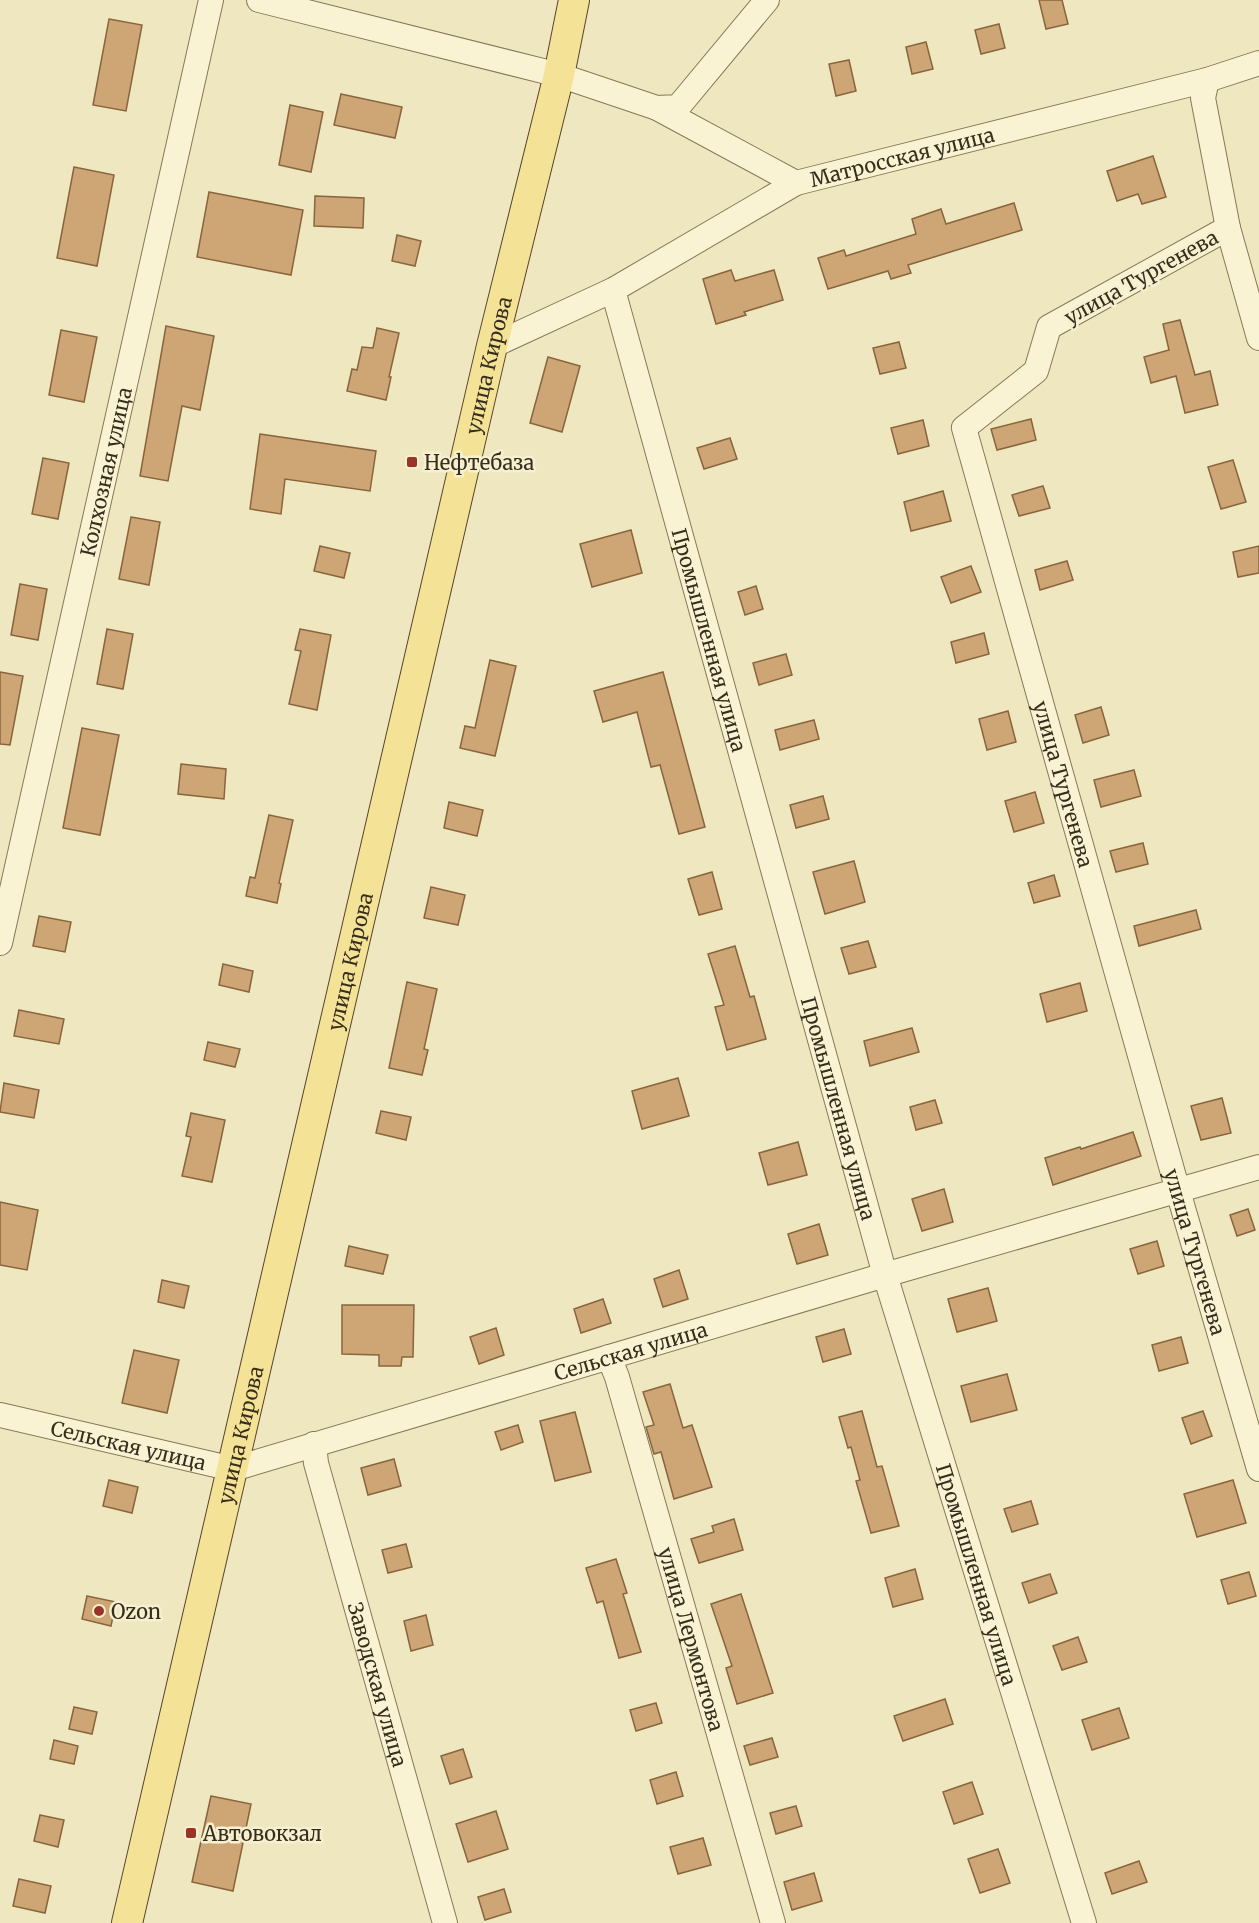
<svg xmlns="http://www.w3.org/2000/svg" width="1259" height="1923" font-family="Merriweather,serif">
	<rect width="100%" height="100%" fill="#efe7c0"/>
	<g fill="#cea675" stroke="#88653d" stroke-width="1.5">
		<polygon points="1039,0 1062,0 1068,24 1046,29"/>
		<polygon points="109,19 142,25 126,111 93,105"/>
		<polygon points="999,24 1005,48 981,54 975,30"/>
		<polygon points="926,42 933,69 912,74 906,47"/>
		<polygon points="849,60 856,91 836,96 829,64"/>
		<polygon points="341,94 402,107 395,138 334,125"/>
		<polygon points="290,105 323,112 311,172 279,165"/>
		<polygon points="1153,156 1166,197 1142,204 1138,194 1117,201 1107,171"/>
		<polygon points="74,167 114,175 97,266 57,258"/>
		<polygon points="209,192 303,210 291,275 197,257"/>
		<polygon points="315,196 364,198 363,228 314,226"/>
		<polygon points="1014,203 1022,230 908,265 911,273 891,279 888,271 828,289 818,258 844,250 846,256 916,234 912,219 941,209 946,224"/>
		<polygon points="397,235 421,241 415,266 392,261"/>
		<polygon points="731,270 735,281 774,270 783,300 744,312 746,315 716,324 703,279"/>
		<polygon points="1180,320 1195,375 1210,371 1218,405 1185,413 1176,376 1151,383 1144,357 1169,350 1163,324"/>
		<polygon points="166,326 214,336 200,410 182,406 168,481 140,476"/>
		<polygon points="377,328 399,333 389,377 391,377 386,400 347,391 352,369 357,370 362,347 373,348"/>
		<polygon points="61,330 97,337 84,402 49,395"/>
		<polygon points="899,342 906,368 880,374 873,348"/>
		<polygon points="548,357 580,366 562,432 530,423"/>
		<polygon points="1031,419 1036,440 997,450 991,429"/>
		<polygon points="923,420 929,446 898,454 891,428"/>
		<polygon points="260,434 376,451 370,491 285,479 281,514 250,509"/>
		<polygon points="730,438 737,459 704,469 697,448"/>
		<polygon points="43,458 69,463 58,519 32,514"/>
		<polygon points="1233,460 1246,502 1221,509 1208,467"/>
		<polygon points="1043,486 1050,508 1019,516 1012,495"/>
		<polygon points="943,491 951,521 911,531 904,502"/>
		<polygon points="131,517 160,522 149,585 119,579"/>
		<polygon points="631,530 642,573 592,587 580,544"/>
		<polygon points="320,546 350,553 344,578 314,571"/>
		<polygon points="1259,546 1259,573 1238,577 1233,552"/>
		<polygon points="1067,561 1073,580 1040,590 1035,570"/>
		<polygon points="971,566 981,592 951,603 941,577"/>
		<polygon points="20,584 47,589 38,640 11,635"/>
		<polygon points="756,586 763,609 745,615 738,592"/>
		<polygon points="107,629 133,634 123,689 97,684"/>
		<polygon points="300,629 331,635 317,710 289,704 301,651 295,650"/>
		<polygon points="984,633 989,654 956,663 951,642"/>
		<polygon points="786,654 792,675 759,685 753,663"/>
		<polygon points="490,660 516,666 495,756 460,748 465,726 475,728"/>
		<polygon points="0,672 23,676 10,745 0,744"/>
		<polygon points="663,672 705,827 679,834 660,765 651,767 637,712 603,722 594,691"/>
		<polygon points="1101,707 1109,735 1083,743 1075,715"/>
		<polygon points="1008,711 1016,742 987,750 979,719"/>
		<polygon points="814,720 819,739 780,750 775,730"/>
		<polygon points="82,728 119,735 100,835 63,828"/>
		<polygon points="181,764 226,769 224,799 178,794"/>
		<polygon points="1134,770 1141,796 1101,807 1094,780"/>
		<polygon points="1035,792 1044,823 1014,832 1005,801"/>
		<polygon points="823,796 829,819 796,828 790,805"/>
		<polygon points="449,802 483,810 477,836 444,828"/>
		<polygon points="269,815 293,820 279,883 281,884 277,903 246,896 250,877 255,878"/>
		<polygon points="1143,843 1148,864 1116,872 1110,851"/>
		<polygon points="854,861 865,902 825,914 813,872"/>
		<polygon points="712,872 722,909 699,915 688,879"/>
		<polygon points="1054,875 1060,896 1034,903 1028,883"/>
		<polygon points="431,887 465,895 458,925 424,918"/>
		<polygon points="1196,910 1201,929 1139,946 1134,926"/>
		<polygon points="39,916 71,922 65,952 33,946"/>
		<polygon points="868,941 876,967 849,974 841,948"/>
		<polygon points="735,946 750,997 754,996 766,1039 727,1050 715,1007 724,1005 708,954"/>
		<polygon points="223,964 253,971 249,992 219,985"/>
		<polygon points="407,982 437,989 424,1049 428,1050 422,1075 389,1068"/>
		<polygon points="1080,983 1087,1011 1047,1022 1040,994"/>
		<polygon points="19,1010 64,1019 59,1044 14,1036"/>
		<polygon points="912,1028 919,1052 870,1066 864,1041"/>
		<polygon points="208,1042 240,1049 235,1067 204,1060"/>
		<polygon points="678,1078 689,1116 642,1129 632,1091"/>
		<polygon points="4,1083 39,1090 34,1118 0,1112"/>
		<polygon points="1222,1098 1231,1133 1201,1140 1191,1106"/>
		<polygon points="935,1100 942,1123 916,1130 910,1107"/>
		<polygon points="381,1111 411,1117 406,1140 376,1133"/>
		<polygon points="191,1113 225,1120 212,1182 182,1176 191,1137 186,1136"/>
		<polygon points="1133,1132 1141,1156 1053,1185 1045,1158 1080,1147 1081,1149"/>
		<polygon points="798,1142 807,1175 768,1185 759,1153"/>
		<polygon points="944,1189 953,1222 922,1231 912,1199"/>
		<polygon points="0,1202 38,1210 27,1270 0,1265"/>
		<polygon points="1248,1209 1255,1230 1237,1236 1230,1215"/>
		<polygon points="819,1224 828,1255 797,1264 788,1234"/>
		<polygon points="1157,1241 1164,1266 1138,1274 1130,1249"/>
		<polygon points="349,1246 388,1255 383,1274 345,1266"/>
		<polygon points="679,1270 688,1299 663,1307 654,1279"/>
		<polygon points="162,1280 189,1286 184,1308 158,1302"/>
		<polygon points="988,1288 997,1321 957,1332 948,1299"/>
		<polygon points="603,1299 611,1323 581,1333 574,1309"/>
		<polygon points="342,1305 414,1305 413,1357 402,1357 401,1366 379,1366 379,1355 342,1354"/>
		<polygon points="496,1328 504,1355 479,1364 470,1337"/>
		<polygon points="844,1329 851,1354 823,1362 816,1337"/>
		<polygon points="1181,1337 1188,1363 1159,1371 1152,1345"/>
		<polygon points="134,1350 179,1360 167,1413 122,1403"/>
		<polygon points="1007,1374 1017,1410 971,1422 961,1386"/>
		<polygon points="670,1384 683,1428 692,1425 712,1487 674,1499 661,1452 654,1454 646,1427 654,1425 643,1392"/>
		<polygon points="862,1411 877,1467 882,1466 899,1526 871,1533 856,1481 860,1480 851,1447 848,1448 839,1417"/>
		<polygon points="1203,1411 1212,1436 1191,1444 1182,1418"/>
		<polygon points="575,1412 591,1472 555,1481 540,1421"/>
		<polygon points="518,1425 523,1442 501,1450 495,1432"/>
		<polygon points="394,1459 401,1486 368,1495 361,1468"/>
		<polygon points="109,1480 138,1487 132,1513 103,1506"/>
		<polygon points="1233,1480 1246,1523 1197,1537 1184,1494"/>
		<polygon points="1031,1501 1038,1524 1012,1532 1004,1509"/>
		<polygon points="734,1519 743,1550 699,1563 691,1539 714,1532 712,1526"/>
		<polygon points="406,1544 412,1567 388,1573 382,1550"/>
		<polygon points="616,1559 627,1593 623,1594 641,1652 619,1658 603,1601 597,1603 586,1568"/>
		<polygon points="915,1569 923,1599 893,1607 885,1578"/>
		<polygon points="1249,1572 1256,1596 1228,1604 1221,1580"/>
		<polygon points="1050,1574 1057,1593 1029,1603 1022,1583"/>
		<polygon points="741,1594 773,1693 737,1704 726,1668 732,1666 711,1604"/>
		<polygon points="87,1596 116,1602 111,1626 82,1619"/>
		<polygon points="426,1615 433,1645 411,1651 404,1621"/>
		<polygon points="1078,1637 1087,1662 1062,1670 1053,1646"/>
		<polygon points="945,1699 953,1724 903,1741 894,1716"/>
		<polygon points="656,1703 662,1723 636,1731 630,1710"/>
		<polygon points="74,1707 97,1712 92,1734 69,1729"/>
		<polygon points="1119,1708 1129,1738 1092,1750 1082,1720"/>
		<polygon points="772,1738 778,1757 750,1765 744,1746"/>
		<polygon points="54,1740 78,1746 74,1764 50,1759"/>
		<polygon points="463,1749 472,1777 450,1784 441,1756"/>
		<polygon points="676,1772 683,1796 657,1804 650,1780"/>
		<polygon points="972,1782 983,1814 954,1824 943,1792"/>
		<polygon points="211,1796 251,1804 233,1891 192,1882"/>
		<polygon points="796,1806 802,1826 776,1834 770,1813"/>
		<polygon points="496,1811 508,1849 468,1862 456,1824"/>
		<polygon points="40,1815 64,1820 58,1847 34,1841"/>
		<polygon points="703,1838 711,1865 678,1874 670,1847"/>
		<polygon points="998,1849 1010,1883 980,1893 968,1859"/>
		<polygon points="1139,1861 1147,1882 1112,1894 1105,1873"/>
		<polygon points="814,1873 822,1901 792,1910 784,1882"/>
		<polygon points="19,1879 51,1886 45,1913 13,1906"/>
		<polygon points="504,1889 511,1912 485,1920 478,1897"/>
	</g>
	<g fill="none" stroke-linecap="round" stroke-linejoin="round">
		<defs>
			<g id="minor">
				<path id="s1" d="M259 0 559 75 657 108 796 183 1207 80 1259 63"/>
				<polyline points="1207,80 1203,98 1228,228 1259,338"/>
				<polyline points="657,108 678,107 767,0"/>
				<path id="s2" d="M1228 228 1049 327 1036 371 964 428 1178 1191 1259 1469"/>
				<path id="s3" d="M613 290 885 1275 1084 1923"/>
				<polyline points="492,346 613,290 796,183"/>
				<path id="s4" d="M0 943 211 0"/>
				<path id="s5" d="M609 1357 617 1377 773 1923"/>
				<path id="s6" d="M0 1415 233 1469 895 1272 1259 1167"/>
				<path id="s7" d="M314 1444 316 1463 445 1923"/>
			</g>
			<g id="major">
				<path id="s8" d="M127 1923 492 346 559 75 574 0"/>
			</g>
		</defs>
		<use href="#minor" stroke="#887857" stroke-width="26"/>
		<use href="#major" stroke="#56452c" stroke-width="32"/>
		<use href="#minor" stroke="#faf3d3" stroke-width="24"/>
		<use href="#major" stroke="#f4e396" stroke-width="30"/>
	</g>
	<g fill="#993426" stroke="#f6f0d0" stroke-width="2">
		<rect x="406" y="456" width="12" height="12" rx="3"/>
		<circle cx="99" cy="1611" r="6"/>
		<rect x="185" y="1827" width="12" height="12" rx="3"/>
	</g>
	<g text-anchor="middle" dominant-baseline="central" stroke-width="5" stroke-linejoin="round" paint-order="stroke">
		<g font-size="20" fill="#372d1c" stroke="#f6f0d0">
			<text stroke="none"><textPath href="#s1" startOffset="680">Матросская улица</textPath></text>
			<text transform="translate(1141 277) rotate(-29)">улица Тургенева</text>
			<text stroke="none"><textPath href="#s8" startOffset="1599">улица Кирова</textPath></text>
			<text stroke="none"><textPath href="#s4" startOffset="483">Колхозная улица</textPath></text>
			<text stroke="none"><textPath href="#s3" startOffset="363">Промышленная улица</textPath></text>
			<text stroke="none"><textPath href="#s2" startOffset="712">улица Тургенева</textPath></text>
			<text stroke="none"><textPath href="#s8" startOffset="987">улица Кирова</textPath></text>
			<text stroke="none"><textPath href="#s3" startOffset="849">Промышленная улица</textPath></text>
			<text stroke="none"><textPath href="#s2" startOffset="1198">улица Тургенева</textPath></text>
			<text stroke="none"><textPath href="#s6" startOffset="654">Сельская улица</textPath></text>
			<text stroke="none"><textPath href="#s8" startOffset="501">улица Кирова</textPath></text>
			<text stroke="none"><textPath href="#s6" startOffset="132">Сельская улица</textPath></text>
			<text stroke="none"><textPath href="#s3" startOffset="1335">Промышленная улица</textPath></text>
			<text stroke="none"><textPath href="#s5" startOffset="294">улица Лермонтова</textPath></text>
			<text stroke="none"><textPath href="#s7" startOffset="249">Заводская улица</textPath></text>
		</g>
		<g font-size="20" fill="#372d1c" stroke="#f6f0d0" text-anchor="start">
			<text x="424" y="462">Нефтебаза</text>
			<text x="111" y="1611">Ozon</text>
			<text x="203" y="1833">Автовокзал</text>
		</g>
	</g>
</svg>
